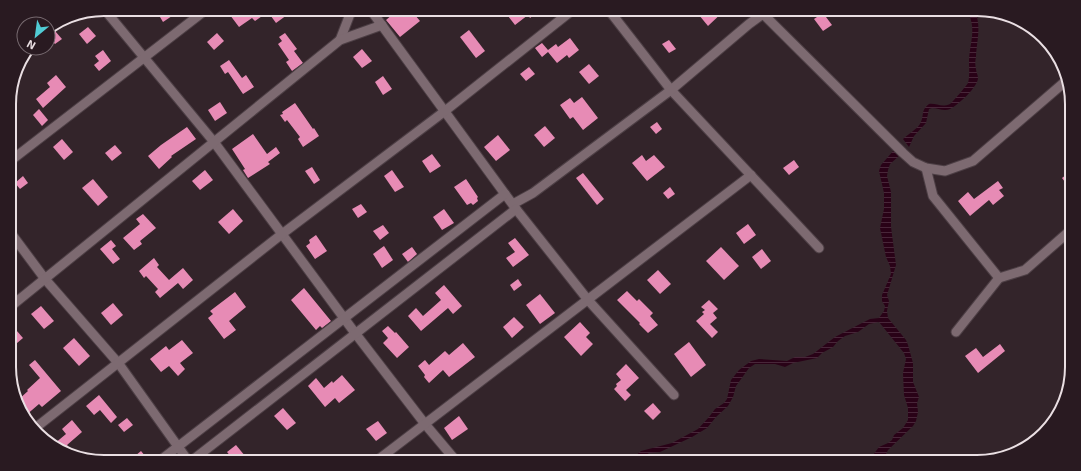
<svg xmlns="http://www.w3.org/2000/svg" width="1081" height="471" font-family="'Exo 2',sans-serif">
	<defs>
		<pattern id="water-rules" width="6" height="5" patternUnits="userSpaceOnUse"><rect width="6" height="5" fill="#290217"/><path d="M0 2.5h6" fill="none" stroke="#482639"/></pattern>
	</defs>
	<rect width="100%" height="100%" fill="#33242a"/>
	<g fill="url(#water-rules)">
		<path d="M967 9H974C982 26 977 39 976 57 975 61 975 65 976 69 976 72 978 75 978 78 978 87 958 105 950 109 944 112 938 108 932 108L929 109 926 123 914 136 909 147 903 139C908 134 916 130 920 124 925 115 920 111 929 104 937 103 941 108 950 104 953 102 966 86 968 83 970 76 969 68 969 61 970 40 977 31 967 9Z"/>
		<polygon points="894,150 899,156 890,164 888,170 887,176 891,192 891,227 896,265 887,295 889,301 887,311 888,318 906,340 908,345 913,363 913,382 919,397 917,403 918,412 916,421 913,426 888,450 882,462 873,462 873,455 879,447 888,443 892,440 894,435 903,428 908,420 908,408 904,395 903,373 906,359 904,353 879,322 869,324 858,332 845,336 838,341 833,347 822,353 817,358 793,363 785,367 775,364 755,364 749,368 736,386 733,397 728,406 716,417 707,428 692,437 660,452 649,453 635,462 628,462 641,451 672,443 698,429 709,417 715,409 724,403 727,399 731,380 739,370 751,361 759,359 787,361 795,357 805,357 813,354 835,337 862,323 870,319 879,318 884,311 885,306 882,301 882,295 891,274 890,266 886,257 880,228 884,209 884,193 879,171 881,165"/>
	</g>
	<g fill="#e78bb5">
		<polygon points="162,9 167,9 172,16 163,22 157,12"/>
		<polygon points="239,9 282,9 287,15 276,23 268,12 255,21 252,18 239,27 230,15"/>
		<polygon points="389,9 410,9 420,21 400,37 386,20 393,14"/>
		<polygon points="509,9 542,9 530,18 528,15 515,25 505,12"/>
		<polygon points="694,9 726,9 708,26"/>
		<polygon points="823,13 832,25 823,31 814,19"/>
		<polygon points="88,27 96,36 87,44 79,34"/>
		<polygon points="469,30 485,51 476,58 460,37"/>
		<polygon points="55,31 62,39 55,44 48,37"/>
		<polygon points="217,33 224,41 214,50 207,42"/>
		<polygon points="285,33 297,49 294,51 303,63 292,71 286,62 289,60 278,44 282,41 279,37"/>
		<polygon points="570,38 579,50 569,58 567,55 557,63 548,52 542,57 535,48 542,43 548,50 556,44 558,47"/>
		<polygon points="669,40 676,49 669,53 662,44"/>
		<polygon points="362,49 372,61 362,68 353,57"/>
		<polygon points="103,50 111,61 99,71 94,65 99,61 95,56"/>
		<polygon points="229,60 242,78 246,75 254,87 243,94 228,72 225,74 220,66"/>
		<polygon points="589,64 599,76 589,84 579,72"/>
		<polygon points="529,67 535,74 526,81 520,74"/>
		<polygon points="56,75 66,87 43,108 36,99 50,87 47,83"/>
		<polygon points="383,76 392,89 383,95 375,82"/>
		<polygon points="582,97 598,118 583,130 573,117 570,119 560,105 570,98 574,103"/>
		<polygon points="220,102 227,113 215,121 208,110"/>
		<polygon points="295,103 313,129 314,128 319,136 303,147 298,139 300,137 287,120 285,122 280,115 283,114 282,112"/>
		<polygon points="39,109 48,120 42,126 33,115"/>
		<polygon points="657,122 662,129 656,134 650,127"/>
		<polygon points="545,126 555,138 544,147 534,135"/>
		<polygon points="187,127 196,139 171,156 172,157 159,169 148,156 161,145"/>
		<polygon points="253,134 267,154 276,147 280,153 268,162 270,164 248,178 243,170 245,169 232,149"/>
		<polygon points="498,135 510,150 496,161 484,147"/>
		<polygon points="62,139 73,152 64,160 53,147"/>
		<polygon points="115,145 122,153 112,161 105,153"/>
		<polygon points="432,154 441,166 430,173 422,161"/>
		<polygon points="642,155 646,161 654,155 665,167 647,181 632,163"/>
		<polygon points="794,160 799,167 789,175 783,168"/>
		<polygon points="312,167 320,180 314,184 305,171"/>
		<polygon points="205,170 213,180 200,190 192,181"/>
		<polygon points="392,170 404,187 395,192 384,176"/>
		<polygon points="1071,171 1071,190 1062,178"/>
		<polygon points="583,173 604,199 597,205 576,178"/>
		<polygon points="23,176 28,183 20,189 15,183"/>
		<polygon points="93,179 108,197 98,206 82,188"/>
		<polygon points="466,179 478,197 477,198 478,201 473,205 471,203 467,205 454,187"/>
		<polygon points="998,181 1003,188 999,190 1004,196 993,205 989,200 970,216 958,201 968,192 974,199"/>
		<polygon points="670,187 675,194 668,199 663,193"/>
		<polygon points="361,204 367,212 358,218 352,209"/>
		<polygon points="233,209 243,221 229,234 218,222"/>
		<polygon points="444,209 454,223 442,230 433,217"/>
		<polygon points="143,214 156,228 140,241 142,244 134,250 123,238 140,224 136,219"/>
		<polygon points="748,224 756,235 744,244 736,233"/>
		<polygon points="383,225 389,233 380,240 373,231"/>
		<polygon points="316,235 327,251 315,259 306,246 310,243 309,240"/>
		<polygon points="515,238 529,255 513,267 506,258 515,252 508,243"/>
		<polygon points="111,240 116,246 112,249 120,259 113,264 100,249"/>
		<polygon points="384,246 393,260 382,268 373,254"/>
		<polygon points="412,247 417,254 408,262 402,254"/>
		<polygon points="721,247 739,266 724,280 706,261"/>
		<polygon points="762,249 771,261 761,269 752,257"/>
		<polygon points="154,258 159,265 157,267 169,280 183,268 193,280 183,289 178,283 160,298 155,292 158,289 146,276 144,278 139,271"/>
		<polygon points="658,270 671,284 660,294 647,280"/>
		<polygon points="518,279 522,285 514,291 510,285"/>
		<polygon points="444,285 462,306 453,314 448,308 421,331 408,316 416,308 423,316 441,300 435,293"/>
		<polygon points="304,288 331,321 322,328 320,326 316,330 291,300"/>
		<polygon points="627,291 637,301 639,299 653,313 650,316 658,325 648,333 639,324 640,323 617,300"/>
		<polygon points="235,292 246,307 229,321 236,330 224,339 208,318 213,314 210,311"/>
		<polygon points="540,294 555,313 540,324 526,305"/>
		<polygon points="709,300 718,309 713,313 717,318 710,324 718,332 712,338 696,321 704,314 702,312 705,310 701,307"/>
		<polygon points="113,303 123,315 111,325 101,313"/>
		<polygon points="41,306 54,321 44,329 31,314"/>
		<polygon points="514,317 524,327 512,338 503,327"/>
		<polygon points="580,322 590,333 586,337 593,344 581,356 564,337"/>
		<polygon points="10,323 23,338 10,349"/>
		<polygon points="388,326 395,333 396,332 409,347 397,358 383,343 388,338 382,331"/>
		<polygon points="74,338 90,356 79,366 63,348"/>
		<polygon points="182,340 193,353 180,363 185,369 178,376 169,366 161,372 150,359 166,346 169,350"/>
		<polygon points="689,342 706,365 691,377 674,354"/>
		<polygon points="463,343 475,357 449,377 443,370 429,383 424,377 425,375 418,366 425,360 429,365 445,351 449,355"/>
		<polygon points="1000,344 1005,351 978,373 965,356 976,348 983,357"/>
		<polygon points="35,360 61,391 42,407 39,404 25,416 18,400 28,391 27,390 40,378 29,365"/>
		<polygon points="626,364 639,378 626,390 631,395 625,401 614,389 617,386 616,384 621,380 616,374"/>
		<polygon points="342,375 355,390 339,403 335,398 325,407 308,386 316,378 324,388 332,381 333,383"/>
		<polygon points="99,395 117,417 111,423 100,410 94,415 86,406"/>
		<polygon points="653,403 661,412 653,420 644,411"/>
		<polygon points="283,408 296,423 287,430 274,416"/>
		<polygon points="459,416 468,429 452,440 444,428"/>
		<polygon points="127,418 133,425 124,432 118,425"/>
		<polygon points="72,420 82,432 67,445 77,457 68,455 54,444 66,434 62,429"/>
		<polygon points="378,421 387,433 376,441 366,429"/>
		<polygon points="236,445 250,462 235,462 227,452"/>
		<polygon points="141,451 150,462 128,462"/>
	</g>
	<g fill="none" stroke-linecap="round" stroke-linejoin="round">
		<defs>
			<g id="street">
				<polyline points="104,9 214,142 355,333 425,424 457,462"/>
				<polyline points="370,9 516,209 588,300 674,395"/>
				<polyline points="608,9 671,90 819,248"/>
				<polyline points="763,9 763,14 903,153 913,162 926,168 945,171 973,161 1067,80"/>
				<polyline points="340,40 352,9"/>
				<polyline points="9,162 207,9"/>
				<polyline points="926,168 933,196 999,278"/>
				<polyline points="513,204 533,193 671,90 749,24 770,9"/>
				<polyline points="10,232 45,279 119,364 189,462"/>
				<polyline points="10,307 340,40 382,25"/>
				<polyline points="956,332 999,278 1025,270 1072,229"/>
				<polyline points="34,429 282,234 445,111 574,9"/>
				<polyline points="158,462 505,194"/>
				<polyline points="190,462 516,209"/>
				<polyline points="375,462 751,175"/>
			</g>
		</defs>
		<use href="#street" stroke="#4d3f45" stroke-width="11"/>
		<use href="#street" stroke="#7d6a71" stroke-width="9"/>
	</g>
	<path d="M0 0H1081V471H0ZM104 16H977A88 88 0 0 1 1065 104V367A88 88 0 0 1 977 455H104A88 88 0 0 1 16 367V104A88 88 0 0 1 104 16Z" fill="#291a21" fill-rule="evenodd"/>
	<path fill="none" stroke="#eadfe3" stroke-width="2" d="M104 16H977A88 88 0 0 1 1065 104V367A88 88 0 0 1 977 455H104A88 88 0 0 1 16 367V104A88 88 0 0 1 104 16Z"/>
	<g transform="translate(36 36) rotate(209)"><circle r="19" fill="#291a21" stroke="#76696f"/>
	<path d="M0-3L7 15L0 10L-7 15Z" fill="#51ccd5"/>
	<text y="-6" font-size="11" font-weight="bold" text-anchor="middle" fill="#eadfe3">N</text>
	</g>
</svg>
